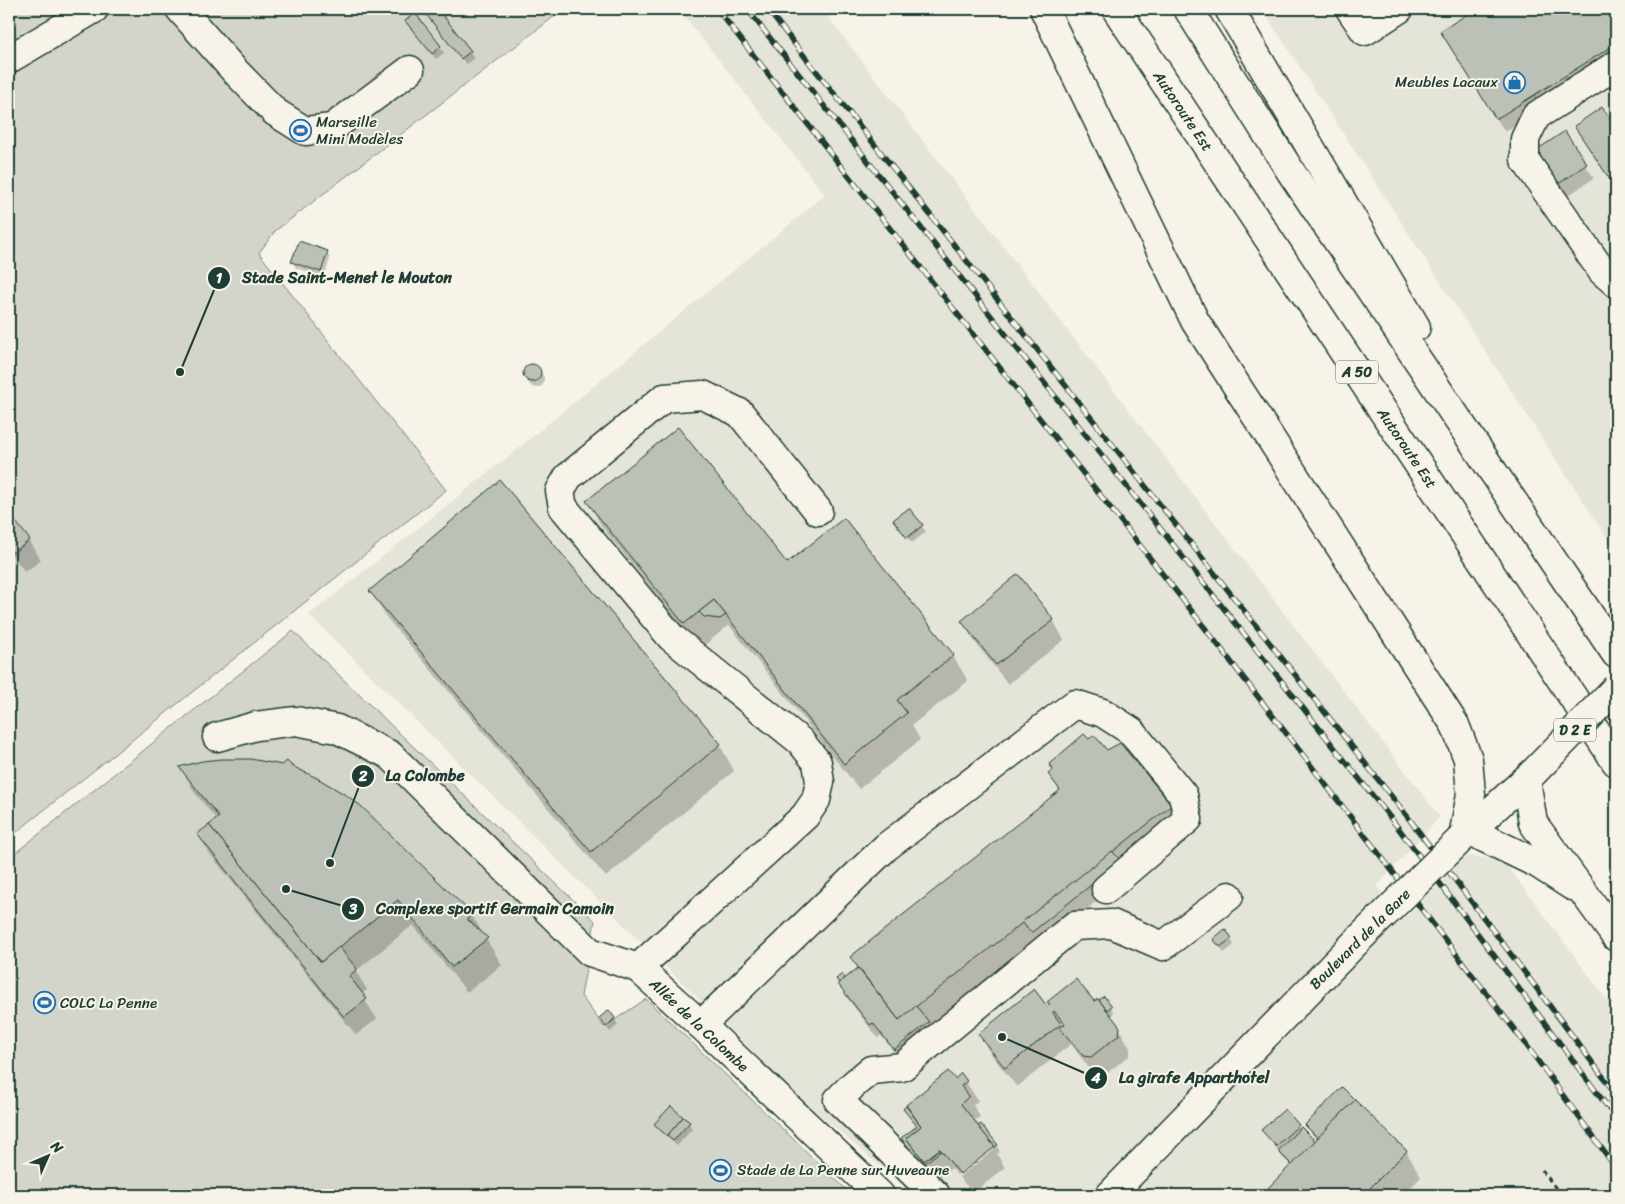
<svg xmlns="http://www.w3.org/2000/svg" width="1625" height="1204" font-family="Sriracha,sans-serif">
	<rect width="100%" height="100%" fill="#f7f3e8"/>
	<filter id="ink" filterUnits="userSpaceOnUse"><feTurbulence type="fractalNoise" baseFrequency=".02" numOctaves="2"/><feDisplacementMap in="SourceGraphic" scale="10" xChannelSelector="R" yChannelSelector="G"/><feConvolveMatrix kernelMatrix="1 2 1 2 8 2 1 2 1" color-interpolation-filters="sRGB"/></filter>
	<g filter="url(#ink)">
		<g fill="#e5e4d9">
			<polygon points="679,9 822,9 1440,817 1377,886 1405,918 1466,856 1503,860 1616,1012 1616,1195 913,1195 791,1090 309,615 514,452 825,195"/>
			<polygon points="1262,9 1616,9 1616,550 1611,544"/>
		</g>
		<g fill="#d3d5ca" stroke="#79897f">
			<polygon points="9,9 564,9 275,231 259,253 446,490 9,838"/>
			<polygon points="293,631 595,921 581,996 604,1027 646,999 852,1195 9,1195 9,858"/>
		</g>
		<g fill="#0003">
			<polygon points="422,9 437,9 474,58 466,64"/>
			<polygon points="1396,9 1421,9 1404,20"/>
			<polygon points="1478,9 1616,9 1616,61 1505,132 1442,31"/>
			<polygon points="415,15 444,53 436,59 410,27"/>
			<polygon points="1602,108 1616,130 1616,189 1575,126"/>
			<polygon points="1564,133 1594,178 1566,197 1544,165"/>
			<polygon points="327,252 330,259 324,277 296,268 293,262"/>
			<polygon points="531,364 536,366 544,377 544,382 542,386 537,388 532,387 524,377 524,371 527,366"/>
			<polygon points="499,482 720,745 734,771 606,877 386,617 371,591"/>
			<polygon points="588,501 787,565 953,656 968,681 912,725 920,740 859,789 729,625 700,649 602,527"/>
			<polygon points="909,510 926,532 912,543 899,527"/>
			<polygon points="9,515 29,540 41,560 25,572 9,551"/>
			<polygon points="1053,620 1064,640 1008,684 974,641 962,621"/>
			<polygon points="181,767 471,914 502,965 467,992 413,925 356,971 367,990 361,994 377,1019 356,1035 210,854 199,835 217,820 195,793"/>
			<polygon points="1050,774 1171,806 1186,831 932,1031 902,1062 881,1035 878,1038 847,998 838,979 842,975 845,980 858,969 851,957 1060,792"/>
			<polygon points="1215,939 1231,939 1234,945 1224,953"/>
			<polygon points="1049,1003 1094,1003 1111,1007 1114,1013 1110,1016 1119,1028 1130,1048 1130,1055 1102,1077 1095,1076 1071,1044 1017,1087 990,1053 979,1034 1047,1008 1051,1005"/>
			<polygon points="614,1018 618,1025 610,1032 600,1019"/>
			<polygon points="954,1081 966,1082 978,1101 973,1105 980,1117 973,1122 997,1146 1000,1152 997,1154 1005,1168 973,1193 959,1177 994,1150 994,1147 957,1175 952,1168 936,1180 926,1170 902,1139 917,1127 905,1109"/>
			<polygon points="1285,1110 1301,1130 1315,1143 1317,1141 1306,1125 1406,1151 1421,1177 1403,1195 1263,1195 1292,1166 1283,1158 1263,1130"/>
			<polygon points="689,1123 692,1129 677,1146 660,1130 656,1124"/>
		</g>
		<g fill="#bbc1b6" stroke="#1f3d34">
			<polygon points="422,9 438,9 471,51 461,59"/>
			<polygon points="1476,9 1616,9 1616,44 1496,119 1440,31"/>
			<polygon points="415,13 441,46 432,54 405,21"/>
			<polygon points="1602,107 1616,127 1616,186 1615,187 1574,126"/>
			<polygon points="1565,131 1587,164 1557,185 1535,151"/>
			<polygon points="299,241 328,251 321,272 291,262"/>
			<circle cx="532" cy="373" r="9"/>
			<polygon points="678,427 787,563 844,518 954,655 897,700 907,713 844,764 714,600 684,624 586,501"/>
			<polygon points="500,480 721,744 591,852 369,591"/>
			<polygon points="909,508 923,525 907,538 893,520"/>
			<polygon points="9,513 30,540 13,553 9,548"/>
			<polygon points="1018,574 1054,620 996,665 961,621"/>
			<polygon points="714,600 726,615 720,619 704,617 699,612"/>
			<polygon points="1084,734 1089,739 1094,735 1107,750 1120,743 1172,805 899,1020 850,957 1060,790 1048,774 1053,770 1049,764"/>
			<polygon points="221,759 251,759 282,765 287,761 292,766 317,778 346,795 361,806 472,914 467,919 488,938 452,967 398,900 321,962 209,825 219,817 179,767 202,761"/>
			<polygon points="209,825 321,962 339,947 357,969 349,976 367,999 344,1017 197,834"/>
			<polygon points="1112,851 1121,861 1031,933 1022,922"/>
			<polygon points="1225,929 1232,938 1220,947 1213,939"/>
			<polygon points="858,968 899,1020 916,1006 929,1022 894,1050 873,1023 870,1025 838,984"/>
			<polygon points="842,974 845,978 839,983 836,979"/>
			<polygon points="1076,979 1094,1001 1098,999 1099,1000 1120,1027 1119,1035 1091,1057 1083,1056 1060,1028 1065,1024 1054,1011 1053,1013 1061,1024 1005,1068 978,1034 1034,989 1047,1006 1050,1004 1047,1002"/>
			<polygon points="1104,996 1112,1006 1107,1010 1099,1000"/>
			<polygon points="609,1010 615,1018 606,1027 599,1018"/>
			<polygon points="948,1071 955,1079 961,1073 967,1081 961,1086 969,1096 961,1104 995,1147 960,1174 940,1149 924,1161 906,1138 921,1126 906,1105"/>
			<polygon points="1342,1087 1355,1100 1318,1138 1305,1125"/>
			<polygon points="1355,1100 1407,1151 1363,1195 1261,1195"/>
			<polygon points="671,1106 683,1117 667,1136 654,1124"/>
			<polygon points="906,1106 921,1126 906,1138 924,1161 940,1149 941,1151 922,1165 901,1138 917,1126 903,1109"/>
			<polygon points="1285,1109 1299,1125 1276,1146 1261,1130"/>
			<polygon points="683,1117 690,1122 673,1141 667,1136"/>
			<polygon points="981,1124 998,1145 995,1147 978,1126"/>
			<polygon points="1301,1127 1315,1141 1292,1165 1278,1151"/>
		</g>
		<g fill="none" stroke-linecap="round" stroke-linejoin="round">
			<defs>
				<g id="minor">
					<polyline points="180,9 234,70 275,112 305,131 332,128 410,70"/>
					<polyline points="1350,9 1365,31 1399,9"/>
					<polyline points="9,59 94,9"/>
					<polyline points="1616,65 1536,116 1525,139 1525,160 1602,271 1616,283"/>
					<polyline points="818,511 740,413 703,395 664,398 568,477 560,491 563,507 671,637 800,741 817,762 820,782 816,800 805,816 638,968 701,1025 880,1195"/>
					<polyline points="217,737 256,726 296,721 337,729 390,755 590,952 638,968"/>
					<polyline points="701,1025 886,847 1075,704 1103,713 1131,731 1183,795 1188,819 1106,889"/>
					<polyline points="936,1195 838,1100 854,1084 871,1070 902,1067 1074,926 1112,924 1163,946 1229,896"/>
				</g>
				<g id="major">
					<polyline points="1463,837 1534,772"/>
					<polyline points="1110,1195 1357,941"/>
				</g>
				<g id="highway">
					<polyline points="1044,9 1195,321 1455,725 1468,759 1471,794 1463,837"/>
					<polyline points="1116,9 1616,762"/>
					<polyline points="1188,9 1291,172 1616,654"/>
					<polyline points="1229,9 1416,327"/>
					<polyline points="1526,780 1533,823 1616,937"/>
					<polyline points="1470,831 1538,864 1572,886"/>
				</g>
			</defs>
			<use href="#minor" stroke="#1f3d34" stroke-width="31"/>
			<use href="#major" stroke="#1f3d34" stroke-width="31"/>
			<use href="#highway" stroke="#1f3d34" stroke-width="31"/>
			<polyline stroke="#1f3d34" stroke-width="3" stroke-dasharray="5 4" stroke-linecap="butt" points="1542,1170 1561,1195"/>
			<use href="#minor" stroke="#f7f3e8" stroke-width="28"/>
			<use href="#major" stroke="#f7f3e8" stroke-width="28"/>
			<use href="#highway" stroke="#f7f3e8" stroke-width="28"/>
			<defs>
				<g id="rail">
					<polyline points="717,9 1205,628 1527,1046 1616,1168"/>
					<polyline points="747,9 1396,825 1616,1118"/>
					<polyline points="767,9 1407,816 1616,1094"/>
				</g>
			</defs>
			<use href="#rail" stroke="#1f3d34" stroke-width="5.5"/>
			<use href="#rail" stroke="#f7f3e8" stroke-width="4" stroke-dasharray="11" stroke-linecap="butt"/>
			<defs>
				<g id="major-bridge">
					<polyline points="1534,772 1616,688"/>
					<polyline points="1357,941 1463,837"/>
				</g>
			</defs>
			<use href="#major-bridge" stroke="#1f3d34" stroke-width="31" stroke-linecap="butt"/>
			<use href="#major-bridge" stroke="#f7f3e8" stroke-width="28"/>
		</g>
	</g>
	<defs>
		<symbol id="shop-ring" viewBox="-11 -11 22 22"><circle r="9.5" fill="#f7f3e8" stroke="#1f6fb2" stroke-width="1.5"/><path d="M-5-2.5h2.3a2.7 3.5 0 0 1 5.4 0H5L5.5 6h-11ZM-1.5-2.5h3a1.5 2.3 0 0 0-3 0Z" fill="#1f6fb2"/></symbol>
		<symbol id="stadium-ring" viewBox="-11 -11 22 22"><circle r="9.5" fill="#f7f3e8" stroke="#1f6fb2" stroke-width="1.5"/><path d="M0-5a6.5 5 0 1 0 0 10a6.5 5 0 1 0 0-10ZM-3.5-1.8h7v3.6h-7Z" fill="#1f6fb2"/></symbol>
	</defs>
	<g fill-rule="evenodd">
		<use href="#shop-ring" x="1502" y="70" width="25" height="25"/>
		<use href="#stadium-ring" x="288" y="118" width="25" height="25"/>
		<use href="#stadium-ring" x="32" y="990" width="25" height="25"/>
		<use href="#stadium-ring" x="708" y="1158" width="25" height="25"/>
	</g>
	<g text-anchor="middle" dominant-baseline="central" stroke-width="4" stroke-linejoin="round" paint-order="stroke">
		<g fill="#f7f3e8" stroke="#60746a" stroke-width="1">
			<rect x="1336" y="360.5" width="42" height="23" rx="4"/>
			<rect x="1554" y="718.5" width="42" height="23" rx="4"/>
		</g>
		<g font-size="14" font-weight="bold" fill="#1f3d34">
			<text x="1357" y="372">A 50</text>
			<text x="1575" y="730">D 2 E</text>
		</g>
		<g font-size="15" fill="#1f3d34" stroke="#f7f3e8" text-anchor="start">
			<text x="1498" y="82" text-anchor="end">Meubles Lacaux</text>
			<text x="316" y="122">Marseille<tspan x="316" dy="17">Mini Modèles</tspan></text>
			<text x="60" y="1003">COLC La Penne</text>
			<text x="737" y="1170">Stade de La Penne sur Huveaune</text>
		</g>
		<g font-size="15" fill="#1f3d34" stroke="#f7f3e8">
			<text transform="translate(1183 111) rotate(56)">Autoroute Est</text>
			<text transform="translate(1407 448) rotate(56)">Autoroute Est</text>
			<text transform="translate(1360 939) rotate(-45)">Boulevard de la Gare</text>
			<text transform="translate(699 1025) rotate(43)">Allée de la Colombe</text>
		</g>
	</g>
	<path fill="none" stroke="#1f3d34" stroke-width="2" d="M180 372L219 278M330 863L363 776M286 889L353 909M1002 1037L1096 1078"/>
	<g fill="#1f3d34" stroke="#f7f3e8" stroke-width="2">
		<circle cx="180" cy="372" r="5"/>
		<circle cx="330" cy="863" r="5"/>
		<circle cx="286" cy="889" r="5"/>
		<circle cx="1002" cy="1037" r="5"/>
		<circle cx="219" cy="278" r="12"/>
		<circle cx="363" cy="776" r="12"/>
		<circle cx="353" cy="909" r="12"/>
		<circle cx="1096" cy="1078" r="12"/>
	</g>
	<g font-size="15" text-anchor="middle" font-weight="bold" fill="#fff">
		<text x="219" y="283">1</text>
		<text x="363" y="781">2</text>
		<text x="353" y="914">3</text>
		<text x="1096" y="1083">4</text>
	</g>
	<g font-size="16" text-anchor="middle" font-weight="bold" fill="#1f3d34" stroke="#f7f3e8" stroke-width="4" stroke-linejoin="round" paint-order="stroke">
		<text x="347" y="283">Stade Saint-Menet le Mouton</text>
		<text x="425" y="781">La Colombe</text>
		<text x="495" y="914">Complexe sportif Germain Camoin</text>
		<text x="1194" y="1083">La girafe Apparthotel</text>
	</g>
	<rect width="1625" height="1204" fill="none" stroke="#f7f3e8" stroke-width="30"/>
	<rect x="15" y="15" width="1595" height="1174" fill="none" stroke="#1f3d34" stroke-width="2" filter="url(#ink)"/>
	<g transform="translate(48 1156) rotate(45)" stroke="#f7f3e8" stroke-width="4" paint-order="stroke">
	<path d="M0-4L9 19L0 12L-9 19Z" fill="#1f3d34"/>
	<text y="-8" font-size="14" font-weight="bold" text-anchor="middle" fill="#1f3d34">N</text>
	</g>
</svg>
